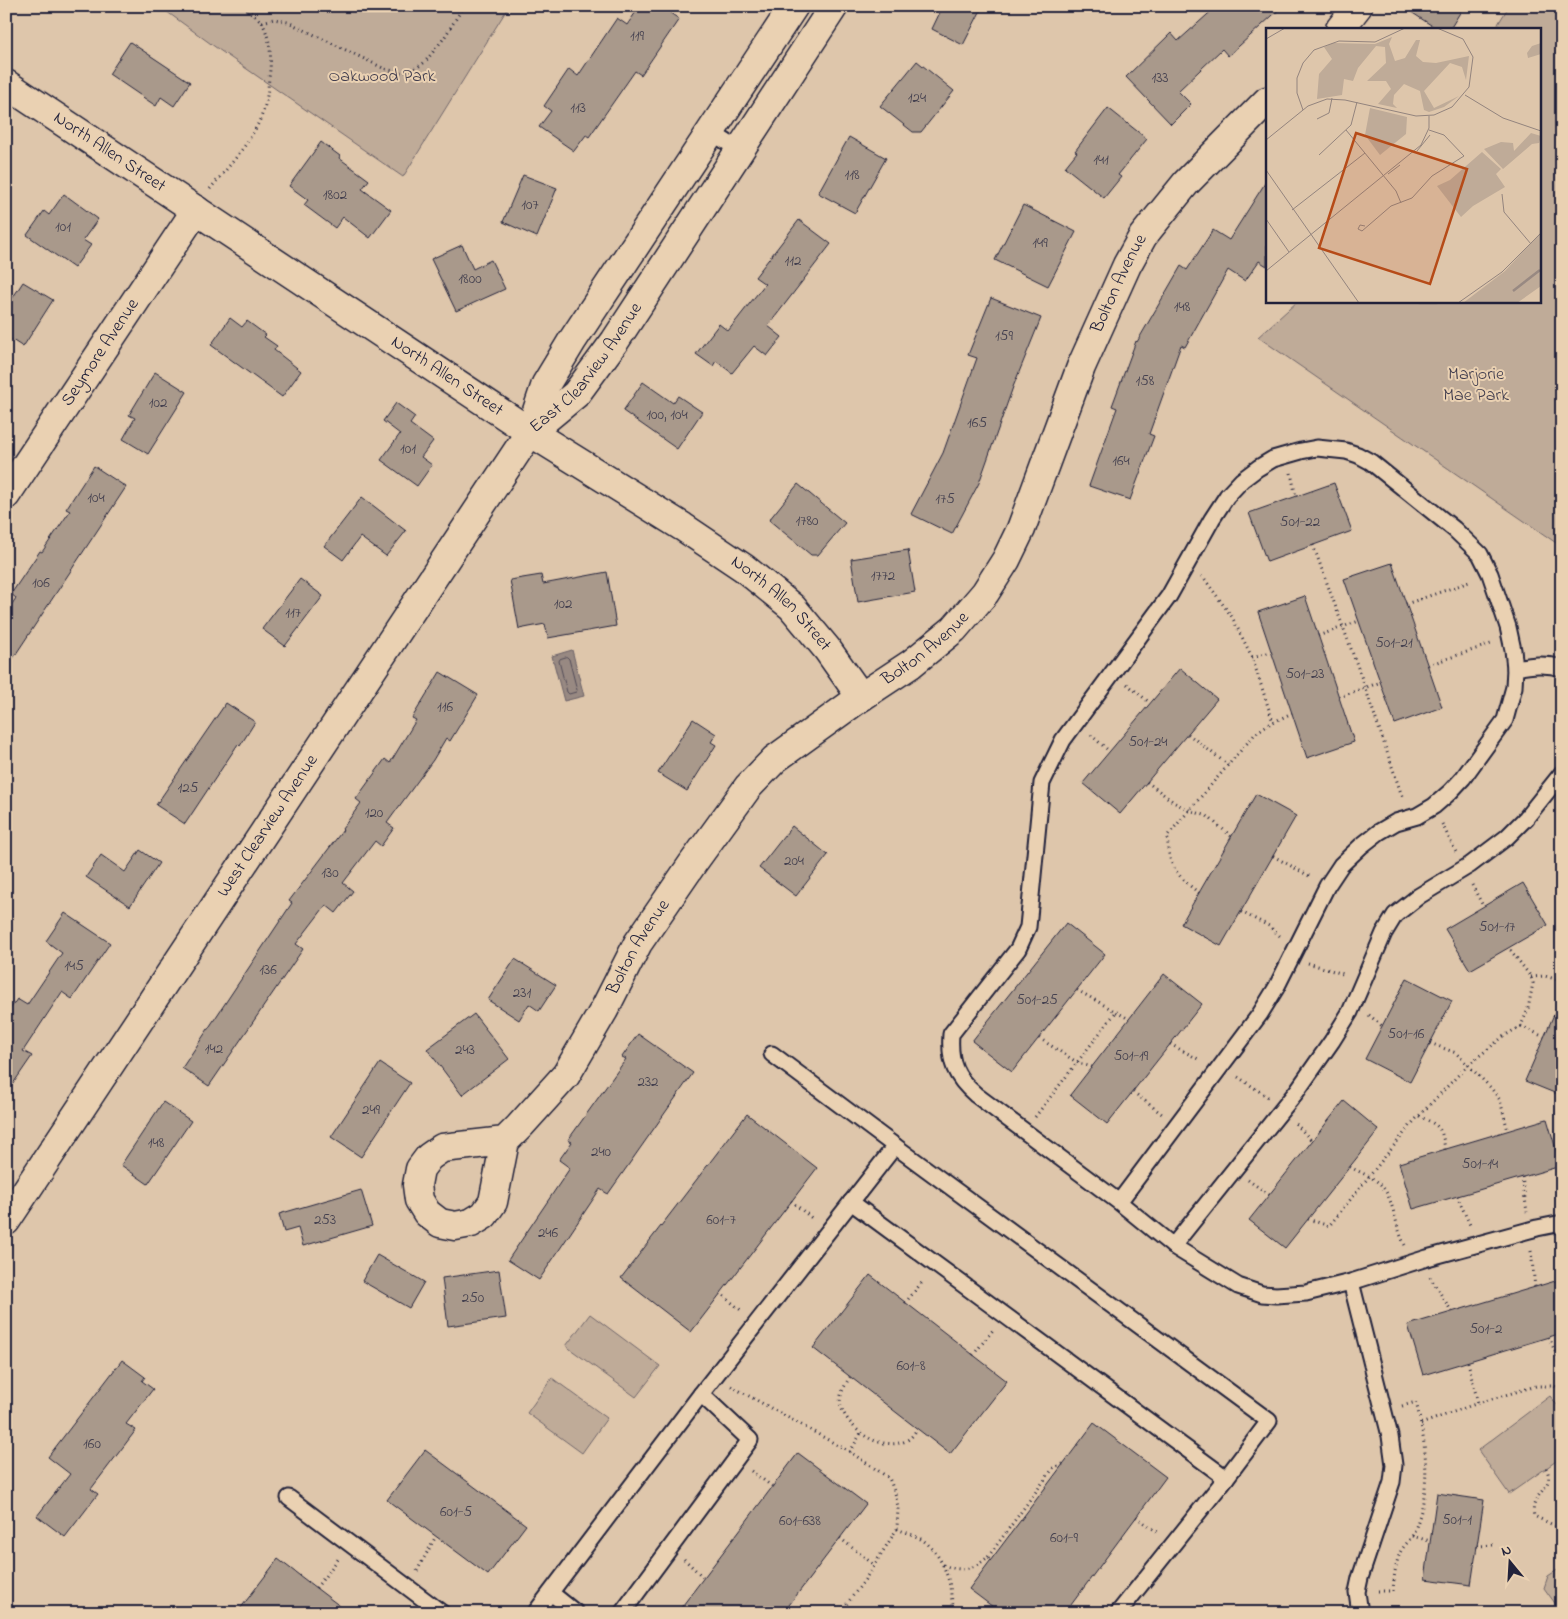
<svg xmlns="http://www.w3.org/2000/svg" width="1568" height="1619" font-family="'Indie Flower',sans-serif">
	<rect width="100%" height="100%" fill="#dec6ab"/>
	<filter id="ink" filterUnits="userSpaceOnUse"><feTurbulence type="fractalNoise" baseFrequency=".02" numOctaves="2"/><feDisplacementMap in="SourceGraphic" scale="10" xChannelSelector="R" yChannelSelector="G"/><feConvolveMatrix kernelMatrix="1 2 1 2 8 2 1 2 1" color-interpolation-filters="sRGB"/></filter>
	<g filter="url(#ink)">
		<g fill="#bfab98" stroke="#70666a">
			<polygon points="159,6 509,6 403,177 218,49"/>
			<polygon points="1509,6 1562,6 1562,547 1258,337 1298,301 1539,301 1539,29 1495,29"/>
			<polygon points="590,1314 660,1366 636,1397 566,1346"/>
			<polygon points="552,1378 607,1418 582,1453 527,1413"/>
			<polygon points="1550,1396 1562,1411 1562,1457 1509,1494 1478,1450"/>
			<polygon points="1562,1567 1562,1613 1544,1588 1548,1576"/>
		</g>
		<polygon fill="#988982" stroke="#696066" points="572,650 584,696 564,701 552,656"/>
		<g fill="none" stroke-linecap="round" stroke-linejoin="round">
			<polygon stroke="#514b57" stroke-width="1" points="567,657 569,659 577,690 576,692 569,694 567,692 559,661 560,659"/>
		</g>
		<g fill="#a9998b" stroke="#22223b">
			<polygon points="640,6 660,6 679,19 641,75 635,71 589,137 586,135 574,151 539,127 551,111 544,106 569,69 578,76 617,18 627,25"/>
			<polygon points="943,6 983,6 963,45 932,29"/>
			<polygon points="1217,6 1283,6 1228,56 1222,49 1178,91 1191,104 1171,124 1126,77 1171,33 1178,41"/>
			<polygon points="1402,6 1464,6 1450,29 1437,29"/>
			<polygon points="130,42 190,82 174,106 161,97 156,106 109,74"/>
			<polygon points="917,61 954,91 921,132 913,132 880,106"/>
			<polygon points="1108,108 1147,139 1118,175 1121,177 1104,198 1065,167 1077,152 1075,151"/>
			<polygon points="849,137 886,158 855,213 818,193"/>
			<polygon points="321,142 340,156 339,158 369,180 362,189 391,210 370,238 343,217 335,228 304,205 308,200 289,186"/>
			<polygon points="523,175 557,188 537,237 503,222"/>
			<polygon points="1267,180 1267,266 1259,261 1245,281 1228,270 1185,347 1181,345 1149,434 1154,436 1130,500 1089,486 1117,408 1112,406 1136,341 1137,342 1181,266 1187,270 1213,230 1229,240"/>
			<polygon points="64,194 98,219 83,240 91,245 74,268 27,235 44,211 49,215"/>
			<polygon points="1023,205 1076,232 1048,286 995,260"/>
			<polygon points="799,220 831,244 768,326 782,337 767,356 754,346 732,373 716,361 713,366 696,354 719,324 728,331 765,284 755,277"/>
			<polygon points="462,245 473,269 491,260 505,289 456,311 431,259"/>
			<polygon points="23,282 53,300 23,347 6,336 6,308"/>
			<polygon points="991,298 1041,318 1013,387 979,483 952,534 911,514 943,453 977,358 968,355"/>
			<polygon points="230,318 242,327 247,321 266,335 264,337 277,346 274,350 301,371 282,397 211,345"/>
			<polygon points="155,372 187,392 148,454 123,439 135,418 129,415"/>
			<polygon points="643,382 673,403 678,396 702,412 677,449 623,411"/>
			<polygon points="396,403 415,417 410,424 433,441 421,457 432,465 417,486 381,460 400,434 383,421"/>
			<polygon points="94,466 126,487 6,669 6,613 16,598 11,594 40,551 42,552 70,511 66,509"/>
			<polygon points="1334,483 1352,531 1267,562 1249,513"/>
			<polygon points="798,484 845,523 818,555 811,555 769,520"/>
			<polygon points="362,497 406,531 386,556 360,537 343,560 324,546"/>
			<polygon points="908,550 915,592 858,602 851,559"/>
			<polygon points="1392,563 1442,707 1395,724 1344,579"/>
			<polygon points="607,572 616,626 548,638 545,624 519,629 510,580 541,575 543,584"/>
			<polygon points="300,579 323,596 285,646 262,629"/>
			<polygon points="1305,596 1354,742 1307,758 1258,612"/>
			<polygon points="1180,668 1217,699 1120,814 1083,783"/>
			<polygon points="440,672 478,695 450,741 446,738 433,760 387,823 394,828 381,846 375,841 343,883 353,891 336,913 326,905 296,944 303,949 209,1086 182,1068 292,903 289,901 343,830 342,829 361,803 356,799 385,759 390,763 416,720 412,718"/>
			<polygon points="226,703 255,722 240,746 238,744 185,824 156,805"/>
			<polygon points="693,719 716,734 711,742 716,745 687,791 658,773"/>
			<polygon points="1256,794 1296,816 1221,946 1181,924"/>
			<polygon points="792,826 828,855 796,896 759,868"/>
			<polygon points="140,850 159,863 130,906 86,877 101,855 125,872"/>
			<polygon points="1523,883 1548,925 1470,970 1445,929"/>
			<polygon points="65,913 110,943 72,999 62,992 23,1051 32,1056 6,1094 6,1015 17,999 27,1005 62,953 46,941"/>
			<polygon points="1066,923 1105,954 1012,1072 972,1041"/>
			<polygon points="515,959 556,985 539,1011 529,1004 519,1020 488,1000"/>
			<polygon points="1164,974 1202,1004 1107,1124 1070,1095"/>
			<polygon points="1407,978 1452,1001 1410,1082 1365,1059"/>
			<polygon points="1562,996 1562,1096 1525,1081"/>
			<polygon points="474,1014 509,1059 462,1095 427,1049"/>
			<polygon points="638,1034 693,1073 608,1194 600,1189 539,1280 508,1260 570,1168 559,1160 572,1142 568,1140 626,1059 622,1057"/>
			<polygon points="380,1063 410,1083 361,1157 331,1137"/>
			<polygon points="1344,1101 1379,1130 1285,1248 1249,1220"/>
			<polygon points="163,1102 191,1121 148,1184 121,1165"/>
			<polygon points="747,1114 817,1168 691,1332 621,1278"/>
			<polygon points="1547,1119 1561,1166 1413,1209 1399,1163"/>
			<polygon points="361,1190 372,1226 303,1246 298,1228 284,1232 279,1214"/>
			<polygon points="377,1255 424,1282 409,1308 362,1281"/>
			<polygon points="499,1270 506,1318 448,1326 442,1278"/>
			<polygon points="870,1275 1007,1381 950,1454 813,1348"/>
			<polygon points="1562,1279 1562,1333 1423,1375 1408,1325"/>
			<polygon points="122,1360 145,1377 142,1381 153,1389 126,1424 136,1430 91,1489 98,1494 65,1537 37,1516 70,1474 48,1457"/>
			<polygon points="1094,1423 1166,1477 1065,1613 1001,1613 969,1589"/>
			<polygon points="425,1450 526,1525 488,1575 387,1500"/>
			<polygon points="798,1453 866,1504 783,1613 677,1613"/>
			<polygon points="1437,1493 1484,1500 1471,1585 1425,1579"/>
			<polygon points="278,1559 316,1588 349,1613 237,1613"/>
		</g>
		<g fill="none" stroke-linecap="round" stroke-linejoin="round">
			<defs>
				<g id="lane">
					<polyline points="711,132 739,150"/>
					<path d="M1515 668C1531 665 1545 663 1562 668"/>
					<polyline points="772,1054 895,1146 1269,1421 1226,1478 1118,1613"/>
					<polyline points="851,1202 1226,1478"/>
					<path d="M1119 1202 1260 1014 1276 988 1327 886 1341 865 1361 846 1379 832 1396 822 1417 816 1434 806 1450 792 1463 778 1505 720 1514 687 1515 668 1513 650 1508 627 1490 574 1480 554 1454 529 1371 462 1358 455 1346 451 1317 448 1301 451 1273 459 1258 468 1242 480 1227 496 1212 519 1169 596 1063 740 1042 783 1028 927 1018 949 951 1034C949 1062 955 1077 976 1095L1119 1202 1173 1246 1238 1286 1262 1294 1276 1295 1306 1293 1351 1282 1427 1258 1537 1228 1562 1223"/>
					<polyline points="1173,1246 1297,1091 1332,1041 1350,1012 1384,933 1395,915 1419,896 1470,865 1507,837 1526,818 1562,773"/>
					<polyline points="1351,1282 1390,1436 1394,1465 1392,1482 1360,1578 1357,1592 1360,1613"/>
					<polyline points="289,1498 442,1613"/>
					<polyline points="551,1593 576,1613"/>
					<polyline points="535,1613 701,1394 895,1146"/>
					<polyline points="622,1613 750,1440 701,1394"/>
				</g>
				<g id="street">
					<polyline points="1340,29 1358,6"/>
					<path id="s1" d="M6 84 530 432 683 527 744 568 792 607 827 649 861 697"/>
					<path id="s2" d="M530 432 576 394 615 341 834 6"/>
					<path id="s3" d="M6 495 196 210"/>
					<path id="s4" d="M505 1141 442 1148 429 1157 420 1169 417 1185 419 1200 427 1213 440 1223 455 1226 471 1223 484 1215 493 1202 505 1141 519 1127 566 1075 604 1010 638 943 693 863 748 787 775 759 861 697 911 664 954 629 985 593 1006 560 1021 529 1081 367 1127 265 1143 236 1186 183 1267 101"/>
					<path id="s5" d="M6 1221 530 432 546 384 572 341 794 6"/>
				</g>
			</defs>
			<use href="#lane" stroke="#22223b" stroke-width="19"/>
			<use href="#street" stroke="#22223b" stroke-width="31"/>
			<g stroke="#22223b" stroke-width="3" stroke-dasharray="1 4" stroke-linecap="butt">
				<polyline points="243,6 262,22 274,19 288,22 385,69 403,73 418,67 425,62 444,38 464,6"/>
				<path d="M210 189C229 166 255 138 264 109 267 99 268 89 269 78 272 57 271 41 262 22"/>
				<polyline points="1291,473 1296,497"/>
				<polyline points="1313,545 1365,687 1403,799"/>
				<polyline points="1201,576 1204,578 1232,617 1252,657 1273,722"/>
				<polyline points="1406,604 1472,581"/>
				<polyline points="1318,636 1359,621"/>
				<polyline points="1252,657 1271,652"/>
				<polyline points="1428,665 1491,644"/>
				<polyline points="1127,684 1150,703"/>
				<polyline points="1339,697 1381,682"/>
				<polyline points="1188,734 1228,765"/>
				<polyline points="1091,735 1109,751"/>
				<polyline points="1147,782 1175,803 1189,810 1207,816 1231,836"/>
				<polyline points="1442,824 1456,852"/>
				<polyline points="1273,856 1311,877"/>
				<polyline points="1472,885 1483,906"/>
				<path d="M1199 893C1177 876 1166 864 1168 835L1255 734 1267 725 1292 713"/>
				<polyline points="1241,912 1269,926 1281,937"/>
				<polyline points="1308,963 1343,974 1344,976"/>
				<polyline points="1531,977 1545,976 1562,981"/>
				<polyline points="1077,990 1129,1019"/>
				<polyline points="1369,1015 1382,1026"/>
				<polyline points="1521,1026 1544,1037"/>
				<polyline points="1039,1038 1078,1063 1092,1067"/>
				<polyline points="1430,1043 1456,1053 1491,1088 1500,1100 1508,1131"/>
				<polyline points="1170,1044 1200,1060"/>
				<polyline points="1238,1077 1268,1097"/>
				<polyline points="1133,1092 1162,1114"/>
				<path d="M1419 1116C1439 1126 1442 1126 1445 1150"/>
				<polyline points="1035,1117 1116,1012"/>
				<polyline points="1296,1124 1312,1141"/>
				<path d="M1350 1167C1359 1172 1373 1177 1380 1184 1394 1197 1395 1228 1405 1245"/>
				<polyline points="1522,1177 1527,1212"/>
				<polyline points="1248,1180 1269,1195"/>
				<polyline points="1457,1196 1470,1225"/>
				<polyline points="791,1201 814,1220"/>
				<polyline points="1308,1219 1329,1226 1414,1121 1468,1065 1504,1036 1521,1026 1528,1009 1533,983 1531,977 1509,948"/>
				<polyline points="1531,1251 1535,1287"/>
				<polyline points="1430,1277 1452,1312"/>
				<polyline points="720,1293 742,1311"/>
				<polyline points="905,1303 924,1280"/>
				<polyline points="1549,1337 1562,1368"/>
				<polyline points="973,1355 993,1330"/>
				<polyline points="1468,1362 1478,1403"/>
				<path d="M850 1377C845 1385 838 1396 841 1406 844 1418 858 1433 869 1438 879 1444 901 1447 910 1438 913 1436 915 1432 917 1429"/>
				<polyline points="731,1386 850,1452 889,1478 895,1493 898,1507 897,1529 864,1581 840,1613"/>
				<polyline points="1421,1424 1478,1403 1536,1386 1554,1386 1562,1389"/>
				<polyline points="850,1452 861,1433"/>
				<path d="M1546 1468C1557 1489 1529 1492 1534 1516L1562 1529"/>
				<polyline points="751,1471 773,1487"/>
				<polyline points="1136,1517 1159,1533"/>
				<path d="M897 1529C904 1532 912 1534 919 1538 936 1547 946 1568 950 1586 951 1595 952 1605 956 1613"/>
				<polyline points="1412,1536 1430,1541"/>
				<polyline points="840,1538 874,1565"/>
				<polyline points="1477,1546 1494,1545"/>
				<polyline points="988,1557 1054,1467 1063,1464"/>
				<polyline points="684,1559 704,1578"/>
				<path d="M943 1565C962 1572 972 1570 988 1557L991 1560"/>
				<polyline points="417,1571 436,1536"/>
				<polyline points="316,1588 339,1558"/>
				<path d="M1378 1591H1393C1394 1578 1395 1565 1400 1553 1403 1546 1410 1541 1413 1534 1432 1491 1427 1447 1416 1402L1402 1406"/>
				<polyline points="1068,1608 1074,1613"/>
			</g>
			<use href="#lane" stroke="#ead1b2" stroke-width="15"/>
			<use href="#street" stroke="#ead1b2" stroke-width="28"/>
		</g>
	</g>
	<g text-anchor="middle" dominant-baseline="central" stroke-width="4" stroke-linejoin="round" paint-order="stroke">
		<g font-size="15" fill="#44404f">
			<text x="637" y="36">119</text>
			<text x="1160" y="78">133</text>
			<text x="917" y="98">124</text>
			<text x="578" y="108">113</text>
			<text x="1101" y="160">141</text>
			<text x="852" y="175">118</text>
			<text x="335" y="195">1802</text>
			<text x="530" y="205">107</text>
			<text x="63" y="227">101</text>
			<text x="1040" y="243">149</text>
			<text x="793" y="261">112</text>
			<text x="470" y="279">1800</text>
			<text x="1182" y="307">148</text>
			<text x="1004" y="336">159</text>
			<text x="1145" y="381">158</text>
			<text x="158" y="403">102</text>
			<text x="667" y="415">100, 104</text>
			<text x="977" y="423">165</text>
			<text x="408" y="449">101</text>
			<text x="1121" y="461">164</text>
			<text x="96" y="498">104</text>
			<text x="945" y="499">175</text>
			<text x="807" y="521">1780</text>
			<text x="1300" y="522">501-22</text>
			<text x="883" y="576">1772</text>
			<text x="41" y="583">106</text>
			<text x="563" y="604">102</text>
			<text x="293" y="613">117</text>
			<text x="1394" y="643">501-21</text>
			<text x="1305" y="674">501-23</text>
			<text x="445" y="707">116</text>
			<text x="1148" y="742">501-24</text>
			<text x="188" y="788">125</text>
			<text x="374" y="813">120</text>
			<text x="794" y="861">204</text>
			<text x="330" y="873">130</text>
			<text x="1497" y="927">501-17</text>
			<text x="74" y="966">145</text>
			<text x="268" y="970">136</text>
			<text x="522" y="993">231</text>
			<text x="1037" y="1000">501-25</text>
			<text x="1406" y="1034">501-16</text>
			<text x="214" y="1049">142</text>
			<text x="465" y="1050">243</text>
			<text x="1131" y="1056">501-19</text>
			<text x="648" y="1082">232</text>
			<text x="371" y="1110">249</text>
			<text x="156" y="1143">148</text>
			<text x="601" y="1152">240</text>
			<text x="1480" y="1164">501-14</text>
			<text x="325" y="1220">253</text>
			<text x="721" y="1220">601-7</text>
			<text x="548" y="1233">246</text>
			<text x="473" y="1298">250</text>
			<text x="1486" y="1329">501-2</text>
			<text x="911" y="1366">601-8</text>
			<text x="92" y="1444">160</text>
			<text x="456" y="1512">601-5</text>
			<text x="1457" y="1520">501-1</text>
			<text x="800" y="1521">601-638</text>
			<text x="1064" y="1538">601-9</text>
		</g>
		<g font-size="18" fill="#413d4e" stroke="#ead1b2">
			<text x="382" y="77">Oakwood Park</text>
			<text x="1476" y="375">Marjorie<tspan x="1476" dy="21">Mae Park</tspan></text>
		</g>
		<g font-size="18" fill="#22223b" stroke="#ead1b2">
			<text stroke="none"><textPath href="#s1" startOffset="124">North Allen Street</textPath></text>
			<text stroke="none"><textPath href="#s4" startOffset="1359">Bolton Avenue</textPath></text>
			<text stroke="none"><textPath href="#s3" startOffset="171">Seymore Avenue</textPath></text>
			<text stroke="none"><textPath href="#s2" startOffset="86">East Clearview Avenue</textPath></text>
			<text stroke="none"><textPath href="#s1" startOffset="529">North Allen Street</textPath></text>
			<text stroke="none"><textPath href="#s1" startOffset="934">North Allen Street</textPath></text>
			<text stroke="none"><textPath href="#s4" startOffset="939">Bolton Avenue</textPath></text>
			<text stroke="none"><textPath href="#s5" startOffset="474">West Clearview Avenue</textPath></text>
			<text stroke="none"><textPath href="#s4" startOffset="519">Bolton Avenue</textPath></text>
		</g>
	</g>
	<g transform="translate(1266 28)">
		<rect width="275" height="275" fill="#dec6ab"/>
		<path d="M126 9 123 16 129 33 139 30 150 12H154L150 28 157 34 170 35 203 28 200 52 196 39 184 35 158 63 168 80 193 68 178 79 163 84 158 82 154 63 138 56 128 67 127 76 131 80 112 76 125 61 120 53H101L120 35 119 19 110 18 92 40 87 53 78 51 76 67 51 71 53 46 66 31 58 19 67 15 109 16ZM275 15V26L262 30 261 25 266 18ZM104 80 141 89 140 106 114 127 99 107ZM265 105 275 108 273 115 266 116 237 141 218 121 235 114 247 115 248 123ZM216 124 235 141 230 146 239 159 207 178 195 189 171 158 184 152ZM275 204V258L251 275H197L239 243Z" fill="#bfab98"/>
		<path fill="none" stroke="#988982" stroke-width="2.5" d="M247 263 274 242"/>
		<path fill="none" stroke="#93847e" stroke-width="1" d="M0 11 19 0M199 67 237 90 275 103M37 82 31 65V50L37 35 48 22 73 13 109 14 139 0M51 91 63 85 66 70M80 102 130 163 135 175M0 112 42 78 61 71 79 72 150 88 168 87 186 79 203 59 207 29 197 11 171 0M151 123 164 107M53 127 85 97 91 74M0 142 93 275M122 146 134 137M236 166 238 184 265 216M26 182 99 125M0 191 23 224M99 198 94 197 92 201 96 203 125 178 146 170 166 148 198 128 178 107 163 102M0 243 155 117 163 100V88M192 275 236 244 275 205"/>
		<path fill="#b64b18" fill-opacity="0.15" stroke="#b64b18" stroke-width="2.5" d="M90 105 201 141 164 256 53 220Z"/>
		<rect width="275" height="275" fill="none" stroke="#22223b" stroke-width="2.5"/>
	</g>
	<rect width="1568" height="1619" fill="none" stroke="#ead1b2" stroke-width="25"/>
	<rect x="12" y="12" width="1543" height="1594" fill="none" stroke="#22223b" stroke-width="2" filter="url(#ink)"/>
	<g transform="translate(1510 1562) rotate(342)" stroke="#ead1b2" stroke-width="4" paint-order="stroke">
	<path d="M0-4L9 19L0 12L-9 19Z" fill="#22223b"/>
	<text y="-8" font-size="14" font-weight="bold" text-anchor="middle" fill="#22223b">N</text>
	</g>
</svg>
